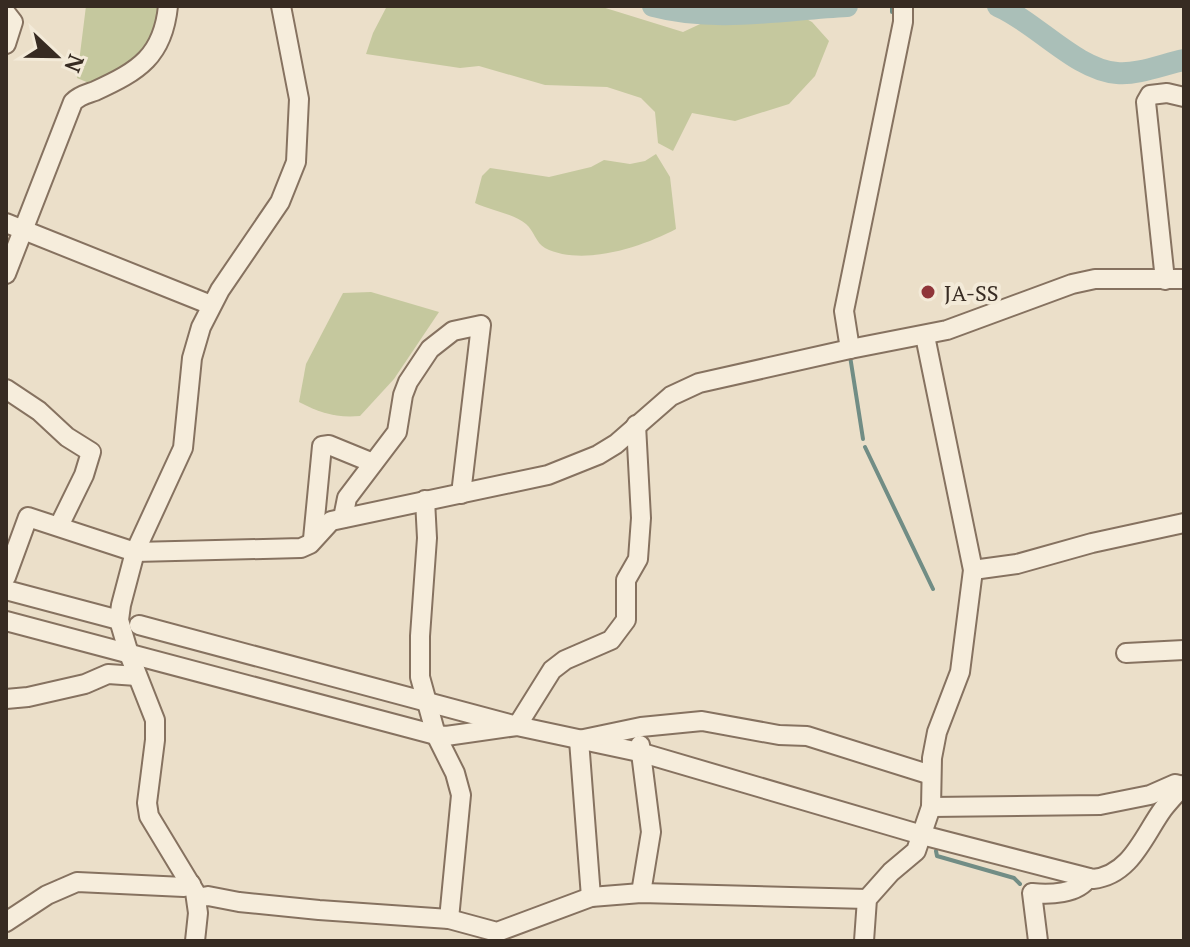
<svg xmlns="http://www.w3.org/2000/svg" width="1190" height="947" font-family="'PT Serif',serif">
	<rect width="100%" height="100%" fill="#ebdfc9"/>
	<g fill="#c5c89e">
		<polygon points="86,6 165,6 157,36 131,66 89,83 77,78"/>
		<polygon points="387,6 599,6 683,32 726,12 788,9 812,22 829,41 815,76 789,104 735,121 692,113 673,151 658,143 655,112 641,98 607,87 545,85 479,66 460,68 366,54 373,33"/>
		<path d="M656 154 670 177 676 229C642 247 582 267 545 248 536 243 534 231 526 224 514 214 490 210 475 203L482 176 490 168 549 177 591 167 604 160 630 164 645 161Z"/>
		<path d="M371 292 439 312 394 379 360 416C336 418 320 413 299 402L306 364 343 293Z"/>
	</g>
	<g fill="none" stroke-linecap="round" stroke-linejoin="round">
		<g stroke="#718d85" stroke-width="4">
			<polyline points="892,12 892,6"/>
			<polyline points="850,356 863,439"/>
			<polyline points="865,447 933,589"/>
			<polyline points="936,851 937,856 1014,878 1020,884"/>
		</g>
		<g stroke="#aabfb8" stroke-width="22">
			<path d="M653 6C716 23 784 9 847 6"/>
			<path d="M998 6C1036 22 1076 70 1117 73 1138 75 1164 64 1184 60"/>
		</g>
		<defs>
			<g id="minor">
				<polyline points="6,13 13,22 6,44"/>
				<polyline points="6,223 211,305"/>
				<path d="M6 274 73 102C80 95 87 94 95 91 139 71 163 56 168 6"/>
				<polyline points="1165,280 1146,102 1150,95 1167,93 1184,97"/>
				<polyline points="850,349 844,311 903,22 903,6"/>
				<polyline points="6,389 39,411 67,437 91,452 84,475 59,526"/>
				<polyline points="425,500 427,538 420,636 420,677 436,735 455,773 461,795 449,919"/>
				<polyline points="343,518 347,498 397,432 403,395 408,382 430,349 453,331 481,325 461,494"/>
				<polyline points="313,539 322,446 329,445 373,463"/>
				<polyline points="973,570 1017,564 1092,543 1184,523"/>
				<polyline points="6,577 28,517 135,552 301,548 310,544 331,521 548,475 598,455 616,444 671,396 699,383 850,349 947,330 1072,284 1095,279 1184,279"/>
				<polyline points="6,590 119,620"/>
				<path d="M6 621 436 735 446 736 517 726 639 752 922 835 1093 879C1131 875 1144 835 1163 809 1169 801 1177 793 1184 785"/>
				<polyline points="139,625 517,726 552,670 565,660 611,640 626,620 626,580 638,559 641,518 636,425"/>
				<polyline points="1126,653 1184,650"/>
				<polyline points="6,699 28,697 85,684 108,674 137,676"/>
				<polyline points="640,745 651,832 641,893"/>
				<polyline points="931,807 1100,805 1150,795 1175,784 1183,786"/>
				<polyline points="591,897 579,740 641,727 702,721 779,735 807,736 931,775"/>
				<polyline points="197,898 208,896 239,902 319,910 449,919 497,932 591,897 641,893 867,899"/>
				<polyline points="6,922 47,895 77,882 184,887 191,884"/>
				<polyline points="195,941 198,913 195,892 149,816 147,803 155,740 155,720 129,654 119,620 121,605 135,552 183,448 192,358 201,327 220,290 280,202 296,162 299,99 281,6"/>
				<polyline points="864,941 867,899 891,872 916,851 931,807 932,758 937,732 960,672 973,570 925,336"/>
				<path d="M1038 941 1032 893C1049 895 1078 894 1088 878"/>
			</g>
		</defs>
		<use href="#minor" stroke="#867260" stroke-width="22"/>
		<use href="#minor" stroke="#f6eddc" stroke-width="18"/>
	</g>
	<circle fill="#8f3539" stroke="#f3ead8" stroke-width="3" cx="928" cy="292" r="8"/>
	<g text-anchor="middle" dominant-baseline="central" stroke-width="8" stroke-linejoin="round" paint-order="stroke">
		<g font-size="22" fill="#372b22" stroke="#f3ead8" text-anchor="start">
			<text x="944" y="292">JA-SS</text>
		</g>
	</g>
	<rect width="1190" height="947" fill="none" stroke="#372b22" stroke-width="16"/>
	<g transform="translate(56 56) rotate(112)" stroke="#f3ead8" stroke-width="6" paint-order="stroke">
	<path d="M0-6L14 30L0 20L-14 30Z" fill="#372b22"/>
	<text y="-12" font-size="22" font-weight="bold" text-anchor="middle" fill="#372b22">N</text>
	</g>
</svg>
